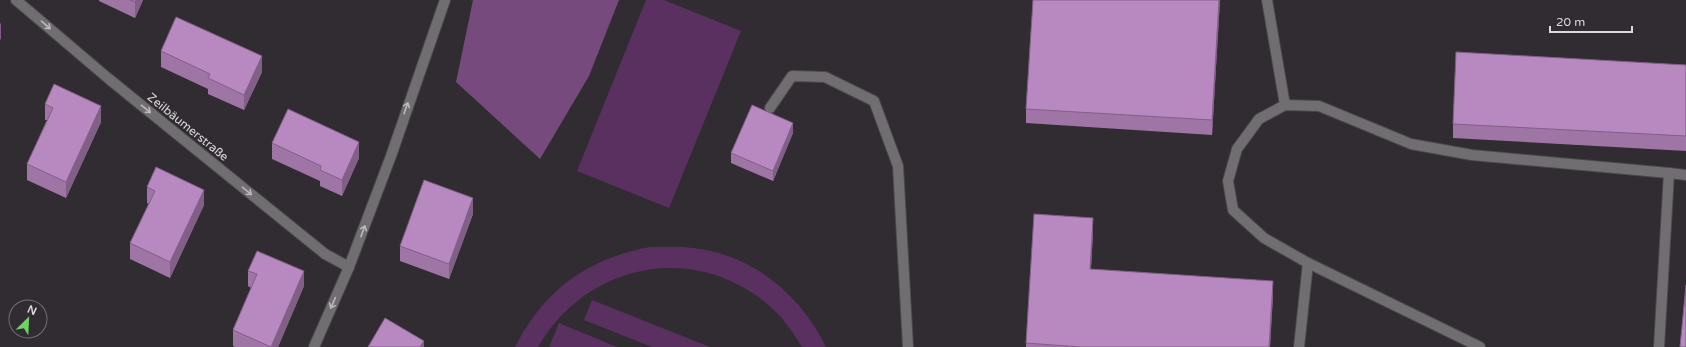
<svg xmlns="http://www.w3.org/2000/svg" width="1686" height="347" font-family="'Varela Round',sans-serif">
	<rect width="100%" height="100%" fill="#302c31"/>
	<g fill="#5a3061">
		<polygon points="646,0 664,0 741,31 669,208 577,171"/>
		<path d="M650 247C665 247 679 246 693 248 752 254 801 295 826 347H802C794 335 787 323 777 313 703 240 589 259 538 347H515C545 289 587 259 650 247Z"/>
		<polygon points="592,300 710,347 652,347 584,320"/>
		<polygon points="559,323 617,347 549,347"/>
	</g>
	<polygon fill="#764a7d" points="473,0 619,0 589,76 540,159 456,82"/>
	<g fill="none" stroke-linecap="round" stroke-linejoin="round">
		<defs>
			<g id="minor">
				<polyline points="16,0 109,79 325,254 349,267"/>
				<polyline points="1267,0 1285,105"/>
				<polyline points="770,108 792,76 825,77 874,101 898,166 908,347"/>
				<polyline points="1669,173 1686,175"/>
				<polyline points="314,347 349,267 391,156 445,0"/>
				<polyline points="1299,347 1308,263"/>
				<polyline points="1480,347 1308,263 1264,238 1233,210 1228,181 1237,149 1259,119 1285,105 1319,106 1411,144 1472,155 1669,173 1659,347"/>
			</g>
		</defs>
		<use href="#minor" stroke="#4c484c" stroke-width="12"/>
		<use href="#minor" stroke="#706e70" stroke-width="10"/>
	</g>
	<g fill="#9e75a5">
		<polygon points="99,0 143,0 135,18 99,1"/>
		<polygon points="1220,0 1212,135 1026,123 1026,109"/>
		<polygon points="161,51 262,72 244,110 208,94 208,89 161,67"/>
		<polygon points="1686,65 1686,151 1453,138 1453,124"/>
		<polygon points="45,104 101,122 66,198 27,180 27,164 47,120 45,120"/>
		<polygon points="793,133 773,181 731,163 731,153"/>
		<polygon points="272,143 359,158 342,196 320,186 320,181 272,159"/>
		<polygon points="147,187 204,205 170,278 130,259 130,243 149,204 147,203"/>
		<polygon points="473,214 449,279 400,261 400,246"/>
		<polygon points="1093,233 1091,269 1273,295 1270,347 1026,347 1026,343"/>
		<polygon points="248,271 304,286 278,347 235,347 233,346 233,330 251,288 248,286"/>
	</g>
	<g fill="#815f86">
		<polygon points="136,0 143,0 135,18 135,2"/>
		<polygon points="1219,0 1220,0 1212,135 1212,120"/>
		<polygon points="1,22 1,38 0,41 0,25"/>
		<polygon points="262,56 262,72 244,110 244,95"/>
		<polygon points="101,106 101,122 66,198 66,182"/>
		<polygon points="793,123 793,133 773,181 773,171"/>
		<polygon points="359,142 359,158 342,196 342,180"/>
		<polygon points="204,190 204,205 170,278 170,262"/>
		<polygon points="473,198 473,214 449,279 449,264"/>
		<polygon points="1093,218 1093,233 1090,283 1090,269"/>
		<polygon points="304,271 304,286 278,347 271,347"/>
		<polygon points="1273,281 1273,295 1270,347 1269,347"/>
		<polygon points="424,341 424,347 420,347"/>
	</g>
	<g fill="#b888c0" stroke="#815f86">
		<polygon points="130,0 136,0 135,2"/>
		<polygon points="1033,0 1219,0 1212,120 1026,109"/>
		<polygon points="176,17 262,56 244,95 208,78 210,74 161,51"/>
		<polygon points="1456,52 1686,65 1686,136 1453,124"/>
		<polygon points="54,84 101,106 66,182 27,164 53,108 45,104"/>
		<polygon points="752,105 793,123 773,171 731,153"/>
		<polygon points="288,109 359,142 342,180 320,170 321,166 272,143"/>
		<polygon points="156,167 204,190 170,262 130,243 155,191 147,187"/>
		<polygon points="424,180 473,198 449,264 400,246"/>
		<polygon points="1034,214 1093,218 1090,269 1273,281 1269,347 1080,347 1026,343"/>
		<polygon points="257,251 304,271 271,347 233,330 257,274 248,271"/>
		<polygon points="1686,285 1686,347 1680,347"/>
		<polygon points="385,318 424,341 420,347 368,347"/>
	</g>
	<defs><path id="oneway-shaft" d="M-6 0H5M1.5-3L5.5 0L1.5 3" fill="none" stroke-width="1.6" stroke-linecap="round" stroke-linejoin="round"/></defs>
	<g stroke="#bcb9bc">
		<use href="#oneway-shaft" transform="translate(46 25) rotate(41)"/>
		<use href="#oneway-shaft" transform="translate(406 108) rotate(-71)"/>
		<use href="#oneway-shaft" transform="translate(146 109) rotate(39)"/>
		<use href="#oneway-shaft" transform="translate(247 191) rotate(39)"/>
		<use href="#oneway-shaft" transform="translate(363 231) rotate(-70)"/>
		<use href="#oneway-shaft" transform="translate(333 303) rotate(114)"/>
	</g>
	<g text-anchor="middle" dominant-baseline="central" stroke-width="4" stroke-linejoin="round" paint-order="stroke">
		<g font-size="12" fill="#dcd9dc" stroke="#302c31">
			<text transform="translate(188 127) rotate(39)">Zeilbäumerstraße</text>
		</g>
	</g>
	<g transform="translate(28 319) rotate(24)"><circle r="19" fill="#302c31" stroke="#757175"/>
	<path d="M0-3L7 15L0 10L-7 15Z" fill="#6dd362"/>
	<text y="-6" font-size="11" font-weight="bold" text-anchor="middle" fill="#dcd9dc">N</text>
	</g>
	<path d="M1550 26v6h82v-6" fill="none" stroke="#dcd9dc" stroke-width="2"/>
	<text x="1556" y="26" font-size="12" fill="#dcd9dc" stroke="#302c31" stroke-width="3" paint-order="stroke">20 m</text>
</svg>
